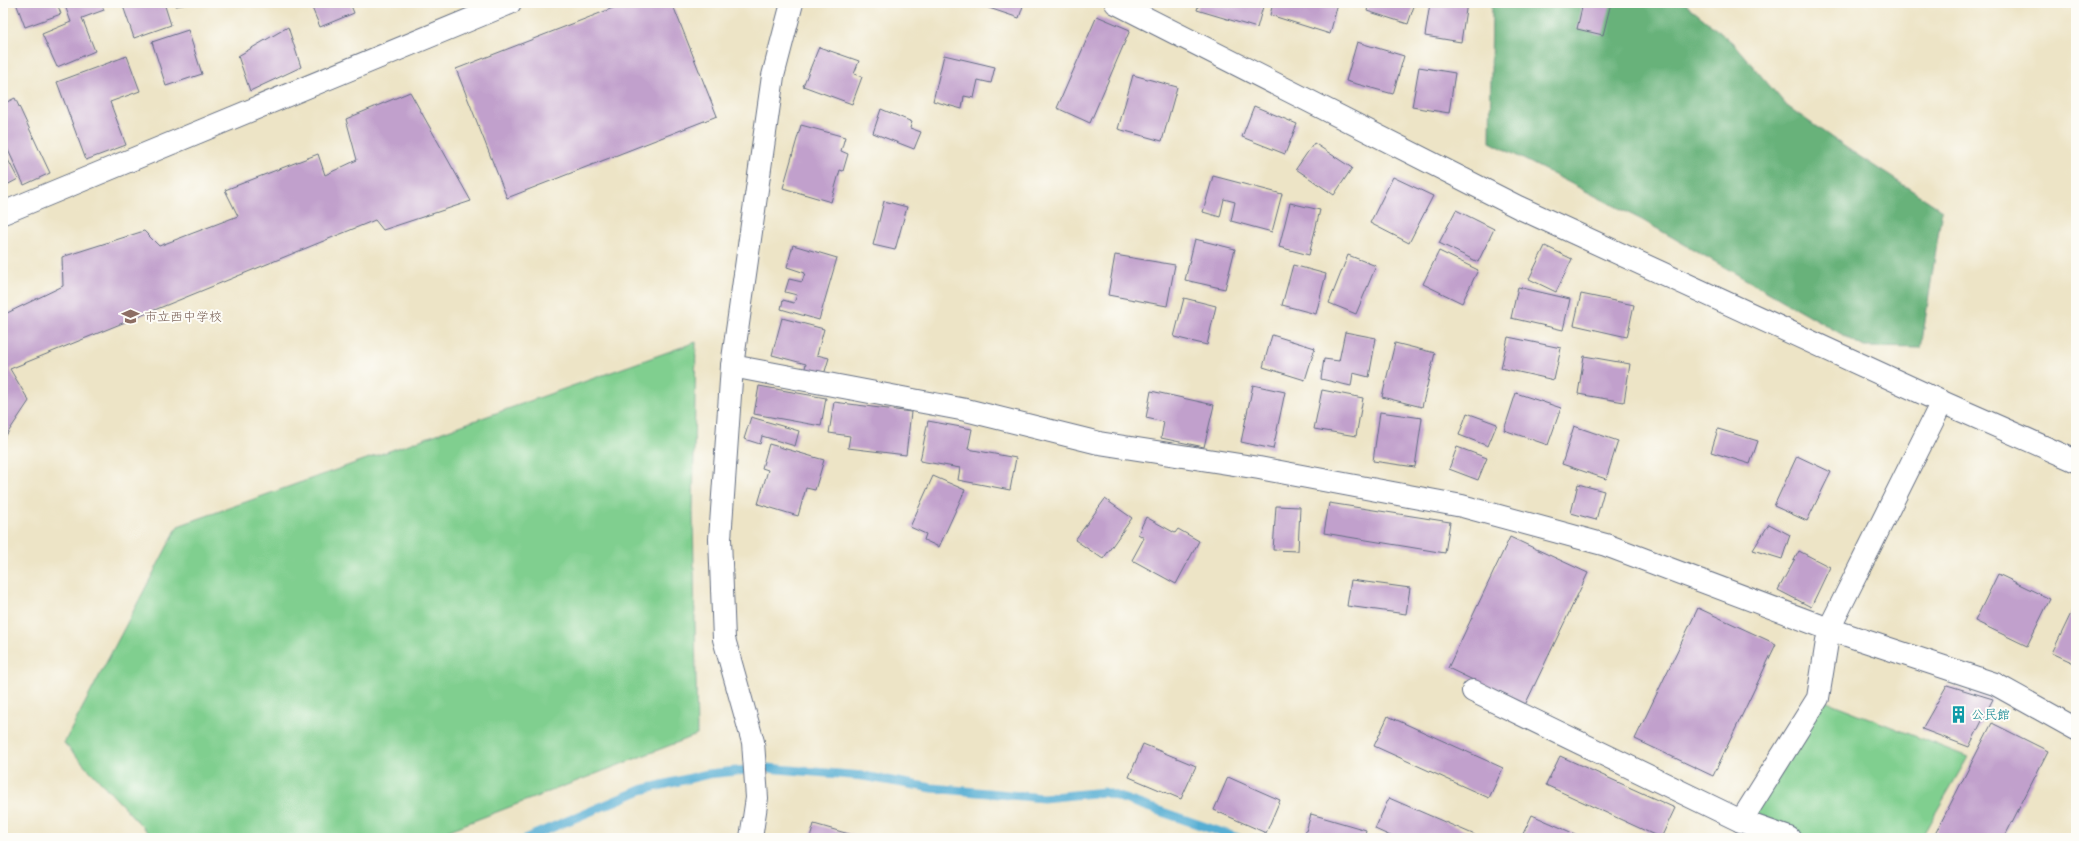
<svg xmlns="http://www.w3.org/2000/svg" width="2079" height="841" font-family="Itim,'Klee One',sans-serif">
	<rect width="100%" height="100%" fill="#fdfcf7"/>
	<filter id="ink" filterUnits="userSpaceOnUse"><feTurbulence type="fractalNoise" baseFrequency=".025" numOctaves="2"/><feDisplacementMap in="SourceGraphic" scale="8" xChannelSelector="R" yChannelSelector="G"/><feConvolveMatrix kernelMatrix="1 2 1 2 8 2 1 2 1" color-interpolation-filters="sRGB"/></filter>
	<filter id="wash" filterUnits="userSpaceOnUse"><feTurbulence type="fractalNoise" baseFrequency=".012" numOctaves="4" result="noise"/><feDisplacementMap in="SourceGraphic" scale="16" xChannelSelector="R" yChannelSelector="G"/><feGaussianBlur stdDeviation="0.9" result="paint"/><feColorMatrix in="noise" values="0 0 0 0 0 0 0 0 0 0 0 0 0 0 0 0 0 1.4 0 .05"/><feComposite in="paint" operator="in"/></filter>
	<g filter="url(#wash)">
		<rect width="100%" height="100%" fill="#ede4c6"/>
		<g fill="#80cf8f" stroke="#4e7f76">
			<polygon points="696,342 693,511 697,735 429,838 153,838 64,743 178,526"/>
			<polygon points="1818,698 1968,757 1921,838 1789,838 1741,821"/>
		</g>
		<polygon fill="#68b27a" stroke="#42706c" points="1492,3 1684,3 1733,43 1787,106 1845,147 1942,210 1921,348 1864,347 1642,220 1490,142"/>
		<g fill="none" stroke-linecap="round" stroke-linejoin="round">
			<polyline stroke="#57aed3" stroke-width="9" points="527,838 641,790 708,774 766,768 863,776 932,788 1043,798 1104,792 1238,838"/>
		</g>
		<g id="blocks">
			<g fill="#c1a0cc">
				<polygon points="16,3 57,3 61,14 25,27"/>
				<polygon points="64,3 101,3 104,10 82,18 95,51 57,67 42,34 71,22"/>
				<polygon points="122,3 164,3 171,25 134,38"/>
				<polygon points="176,3 188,3 188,4 176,6"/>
				<polygon points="310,3 350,3 354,13 320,27"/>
				<polygon points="626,3 672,3 717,116 507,198 456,69"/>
				<polygon points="974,3 1024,3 1019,18"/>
				<polygon points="1199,3 1264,3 1257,28 1197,10"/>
				<polygon points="1273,3 1338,3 1330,34 1270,15"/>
				<polygon points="1369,3 1415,3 1408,24 1367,11"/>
				<polygon points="1430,3 1467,3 1461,42 1425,36"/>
				<polygon points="1583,3 1611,3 1603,35 1577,29"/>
				<polygon points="1097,16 1130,30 1090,123 1057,108"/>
				<polygon points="288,27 301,67 250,91 238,56"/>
				<polygon points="188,30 202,74 166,86 152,42"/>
				<polygon points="1357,42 1404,56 1393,94 1346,81"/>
				<polygon points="819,47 859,61 854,74 862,77 852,104 803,86"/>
				<polygon points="944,55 995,67 991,83 978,80 974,98 964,96 962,109 933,101"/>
				<polygon points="127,56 140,91 110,102 126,145 86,160 57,82"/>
				<polygon points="1419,67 1455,73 1449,113 1412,107"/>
				<polygon points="1133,75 1177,87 1162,141 1118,129"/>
				<polygon points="410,92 471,201 383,230 375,220 10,369 29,401 3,440 3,400 6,395 3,396 3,315 63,286 62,257 144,231 159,246 238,216 225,190 318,154 325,175 357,160 346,119"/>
				<polygon points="15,98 50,173 24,185 3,139 3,104"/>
				<polygon points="1254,106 1297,124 1285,154 1242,137"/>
				<polygon points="881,109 912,122 910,128 921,132 914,149 873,133"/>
				<polygon points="801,125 845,137 841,151 848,154 843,171 840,170 831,202 783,188"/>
				<polygon points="1314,143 1352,168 1334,195 1296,169"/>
				<polygon points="3,150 18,179 3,187"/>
				<polygon points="1213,176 1282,194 1272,232 1231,221 1235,202 1224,199 1220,217 1203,212"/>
				<polygon points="1393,177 1433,196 1409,243 1370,223"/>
				<polygon points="884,201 907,207 895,250 873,245"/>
				<polygon points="1290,203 1320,210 1309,255 1279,247"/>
				<polygon points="1456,210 1494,229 1478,262 1439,243"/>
				<polygon points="1195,239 1235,249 1225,289 1185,280"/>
				<polygon points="793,245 837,258 819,320 781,309 783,300 794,303 797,295 785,292 789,279 802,282 805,273 787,267"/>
				<polygon points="1545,246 1572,259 1556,292 1529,279"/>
				<polygon points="1439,251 1478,270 1462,303 1423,284"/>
				<polygon points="1115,255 1175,265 1167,306 1108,295"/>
				<polygon points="1348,255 1376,266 1356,314 1329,303"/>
				<polygon points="1293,265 1326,274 1316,314 1282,305"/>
				<polygon points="1518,287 1570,299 1563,330 1511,318"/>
				<polygon points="1581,294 1634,305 1627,337 1574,325"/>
				<polygon points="1184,298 1216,306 1207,345 1174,337"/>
				<polygon points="782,318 824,329 817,355 829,358 823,378 804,372 806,364 772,355"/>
				<polygon points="1345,332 1376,338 1369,377 1353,373 1351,386 1321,379 1324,359 1339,361"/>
				<polygon points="1272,335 1315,348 1305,380 1263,367"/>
				<polygon points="1508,337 1561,348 1554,380 1501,368"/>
				<polygon points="1395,343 1435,353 1422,407 1382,397"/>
				<polygon points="1584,356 1630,364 1624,402 1578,394"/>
				<polygon points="1253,385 1285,392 1273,449 1241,442"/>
				<polygon points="759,386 826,398 821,426 754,414"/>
				<polygon points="1322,390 1363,398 1356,436 1314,429"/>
				<polygon points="1151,391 1214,405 1204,447 1161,438 1164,422 1146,418"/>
				<polygon points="1516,393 1561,408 1548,445 1504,430"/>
				<polygon points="834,402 911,412 906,455 848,448 850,436 829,433"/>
				<polygon points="1380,412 1422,418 1415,467 1373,461"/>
				<polygon points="1467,413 1497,424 1488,446 1459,435"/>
				<polygon points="751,417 799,431 795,446 762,436 760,444 744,439"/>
				<polygon points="928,421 972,429 968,449 1016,458 1010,490 958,480 960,468 920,461"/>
				<polygon points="1574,426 1618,441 1606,479 1562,464"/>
				<polygon points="1718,429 1758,441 1750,464 1711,452"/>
				<polygon points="769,444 824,460 815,490 806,488 798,516 758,504 768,470 762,468"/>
				<polygon points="1457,447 1487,458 1478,480 1449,469"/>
				<polygon points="1797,456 1831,472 1807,521 1774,506"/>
				<polygon points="933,476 965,490 939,547 924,540 926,534 910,527"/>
				<polygon points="1578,484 1604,491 1596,520 1571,513"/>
				<polygon points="1105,499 1132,518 1103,559 1075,540"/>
				<polygon points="1329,503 1450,522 1445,553 1324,533"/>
				<polygon points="1276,506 1300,507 1298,551 1273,550"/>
				<polygon points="1146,517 1175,533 1178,529 1199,541 1176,584 1132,560 1144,538 1138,534"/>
				<polygon points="1769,524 1790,535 1782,559 1753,550"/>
				<polygon points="1510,537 1588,573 1525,705 1448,668"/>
				<polygon points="1799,551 1830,567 1811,607 1778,590"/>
				<polygon points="1998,574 2050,599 2027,646 1975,621"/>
				<polygon points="1351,580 1410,588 1406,614 1347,606"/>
				<polygon points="2076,603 2076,664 2052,653"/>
				<polygon points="1698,608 1776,644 1713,776 1635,739"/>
				<polygon points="1947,685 1993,699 1969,747 1922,729"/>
				<polygon points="1388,716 1503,768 1489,798 1374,746"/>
				<polygon points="1992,723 2048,751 2004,838 1933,838"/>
				<polygon points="1143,744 1196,766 1181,799 1129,777"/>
				<polygon points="1560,756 1675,808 1661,838 1546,785"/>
				<polygon points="1228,777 1280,800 1266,833 1214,810"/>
				<polygon points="1389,798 1475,835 1474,838 1395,838 1375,829"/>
				<polygon points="1311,814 1366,830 1364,838 1304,838"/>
				<polygon points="1532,815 1584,838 1521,838"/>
				<polygon points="814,824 863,838 810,838"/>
			</g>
		</g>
	</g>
	<g filter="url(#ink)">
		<use href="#blocks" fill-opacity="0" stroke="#646e82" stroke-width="1"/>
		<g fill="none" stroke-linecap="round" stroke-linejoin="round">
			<defs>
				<g id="minor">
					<polyline points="3,213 510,3"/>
					<polyline points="732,366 966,410 1099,443 1259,468 1462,506 1606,545 1829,629 1995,684 2076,729"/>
					<polyline points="1473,691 1741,821 1789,838"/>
					<polyline points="1741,821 1818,698 1829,629 1942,402"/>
					<polyline points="751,838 757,798 753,742 724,639 720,539 732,366 773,76 792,3"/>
				</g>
				<polyline id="tertiary" points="1116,3 1518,207 1942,402 2076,461"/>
			</defs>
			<use href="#minor" stroke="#646e82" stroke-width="24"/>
			<use href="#tertiary" stroke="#646e82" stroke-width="24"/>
			<use href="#minor" stroke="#fff" stroke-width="22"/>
			<use href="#tertiary" stroke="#fff" stroke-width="22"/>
		</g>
	</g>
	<defs>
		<symbol id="school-bare" viewBox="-9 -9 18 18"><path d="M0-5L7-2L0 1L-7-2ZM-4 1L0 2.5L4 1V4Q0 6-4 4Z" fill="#8d6e63" stroke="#fdfcf7" stroke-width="2.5" paint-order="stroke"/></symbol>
		<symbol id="building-bare" viewBox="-9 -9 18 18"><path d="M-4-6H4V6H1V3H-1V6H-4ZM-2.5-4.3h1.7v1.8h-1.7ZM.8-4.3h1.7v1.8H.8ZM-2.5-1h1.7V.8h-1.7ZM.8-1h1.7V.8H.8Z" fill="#0f9aa8" stroke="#fdfcf7" stroke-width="2.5" paint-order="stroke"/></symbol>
	</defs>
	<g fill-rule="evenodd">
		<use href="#school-bare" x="118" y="304" width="25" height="25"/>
		<use href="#building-bare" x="1946" y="702" width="25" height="25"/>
	</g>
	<g text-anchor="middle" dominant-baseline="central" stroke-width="4" stroke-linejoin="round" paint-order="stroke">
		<g font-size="13" fill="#785e54" stroke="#fdfcf7" text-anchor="start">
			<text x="144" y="316">市立西中学校</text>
		</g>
		<g font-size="13" fill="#0d838f" stroke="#fdfcf7" text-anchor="start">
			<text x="1971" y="714">公民館</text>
		</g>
	</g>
	<rect width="2079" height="841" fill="none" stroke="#fdfcf7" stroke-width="16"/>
</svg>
